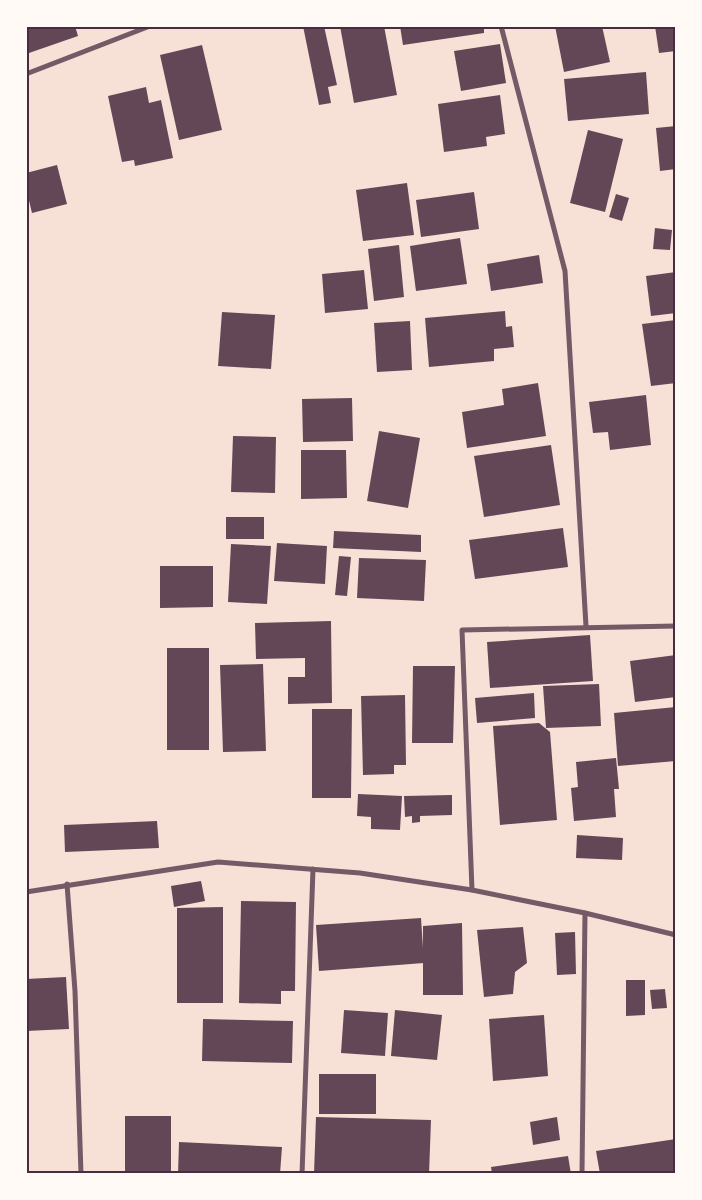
<svg xmlns="http://www.w3.org/2000/svg" width="702" height="1200" font-family="'Fira Sans Condensed',sans-serif">
	<rect width="100%" height="100%" fill="#f7e1d7"/>
	<g fill="#644757">
		<polygon points="26,26 75,26 78,36 29,53 26,45"/>
		<polygon points="303,26 324,26 337,85 328,87 331,103 319,105"/>
		<polygon points="340,26 384,26 397,95 354,103"/>
		<polygon points="400,26 484,26 484,33 403,45"/>
		<polygon points="555,26 602,26 610,62 564,72"/>
		<polygon points="655,26 676,26 676,51 659,53"/>
		<polygon points="500,44 506,83 461,91 454,51"/>
		<polygon points="202,45 222,130 179,140 160,55"/>
		<polygon points="646,72 649,114 568,121 564,79"/>
		<polygon points="146,87 149,103 161,100 173,158 135,166 134,160 122,162 108,96"/>
		<polygon points="500,95 505,134 486,137 487,146 444,152 438,104"/>
		<polygon points="676,126 676,169 660,171 656,128"/>
		<polygon points="588,130 623,139 605,212 570,203"/>
		<polygon points="57,165 67,204 32,213 26,188 26,173"/>
		<polygon points="407,183 414,235 363,241 356,190"/>
		<polygon points="474,192 479,229 421,237 416,200"/>
		<polygon points="616,194 629,198 622,221 609,217"/>
		<polygon points="655,228 672,230 670,250 653,249"/>
		<polygon points="460,238 467,284 416,291 410,246"/>
		<polygon points="399,245 404,297 374,301 368,249"/>
		<polygon points="539,255 543,283 491,291 487,264"/>
		<polygon points="364,270 368,309 325,313 322,274"/>
		<polygon points="676,272 676,313 651,316 646,276"/>
		<polygon points="505,311 506,327 512,326 514,347 494,349 494,361 429,367 425,318"/>
		<polygon points="222,312 275,315 271,369 218,366"/>
		<polygon points="676,320 676,383 651,386 642,324"/>
		<polygon points="410,321 412,370 377,372 374,323"/>
		<polygon points="538,383 546,436 467,448 462,412 504,405 502,389"/>
		<polygon points="646,395 651,445 610,450 608,432 593,433 589,402"/>
		<polygon points="352,398 353,441 303,442 302,399"/>
		<polygon points="379,431 420,438 408,508 367,501"/>
		<polygon points="233,436 276,437 275,493 231,492"/>
		<polygon points="551,445 560,505 484,517 474,456"/>
		<polygon points="301,450 346,450 347,498 301,499"/>
		<rect x="226" y="517" width="38" height="22"/>
		<polygon points="563,528 568,567 475,579 469,540"/>
		<polygon points="334,531 421,535 421,552 333,548"/>
		<polygon points="277,543 327,546 325,584 274,581"/>
		<polygon points="231,544 271,546 267,604 228,602"/>
		<polygon points="339,556 351,557 347,596 335,595"/>
		<polygon points="359,558 426,560 424,601 357,598"/>
		<polygon points="160,566 213,566 213,607 160,608"/>
		<polygon points="331,621 332,703 288,704 288,677 305,677 305,658 256,659 255,623"/>
		<polygon points="590,635 593,681 490,688 487,642"/>
		<rect x="167" y="648" width="42" height="102"/>
		<polygon points="676,655 676,697 635,702 630,661"/>
		<polygon points="263,664 266,751 223,752 220,665"/>
		<polygon points="413,666 455,666 453,743 412,743"/>
		<polygon points="599,684 601,726 546,728 543,686"/>
		<polygon points="534,693 535,718 477,723 475,698"/>
		<polygon points="405,695 406,765 394,765 394,774 363,775 361,696"/>
		<polygon points="676,707 676,761 618,766 614,713"/>
		<polygon points="312,709 352,709 351,798 312,798"/>
		<polygon points="539,723 550,732 557,820 500,825 493,726"/>
		<polygon points="616,758 619,789 614,789 616,817 574,821 571,788 578,787 576,762"/>
		<polygon points="358,794 402,796 400,830 371,829 371,817 357,816"/>
		<polygon points="452,795 452,815 420,816 420,822 412,823 412,816 405,817 404,796"/>
		<polygon points="157,821 159,848 65,852 64,825"/>
		<polygon points="577,835 623,838 622,860 576,858"/>
		<polygon points="201,881 205,901 174,907 171,886"/>
		<polygon points="241,901 296,902 295,991 281,991 281,1004 239,1003"/>
		<polygon points="223,907 223,1003 177,1003 177,908"/>
		<polygon points="421,918 424,963 319,971 316,925"/>
		<polygon points="462,923 463,995 423,995 423,926"/>
		<polygon points="523,927 527,963 515,972 513,994 484,997 477,930"/>
		<polygon points="575,932 576,974 557,975 555,933"/>
		<polygon points="66,977 69,1029 26,1031 26,979"/>
		<polygon points="626,980 645,980 645,1015 626,1016"/>
		<polygon points="665,989 667,1008 652,1009 650,990"/>
		<polygon points="344,1010 388,1013 385,1056 341,1053"/>
		<polygon points="395,1010 442,1015 437,1060 391,1056"/>
		<polygon points="544,1015 548,1076 493,1081 489,1019"/>
		<polygon points="203,1019 293,1021 292,1063 202,1061"/>
		<rect x="319" y="1074" width="57" height="40"/>
		<rect x="125" y="1116" width="46" height="58"/>
		<polygon points="316,1117 431,1120 429,1174 314,1174"/>
		<polygon points="557,1117 560,1140 533,1145 530,1122"/>
		<polygon points="676,1139 676,1174 600,1174 596,1151"/>
		<polygon points="179,1142 282,1147 280,1174 178,1174"/>
		<polygon points="568,1156 571,1174 492,1174 491,1167"/>
	</g>
	<g fill="none" stroke-linecap="round" stroke-linejoin="round">
		<g stroke="#755966" stroke-width="5">
			<polyline points="501,26 565,271 586,626"/>
			<polyline points="26,74 150,26"/>
			<polyline points="67,884 75,991 81,1174"/>
			<polyline points="472,890 462,630 676,626"/>
			<polyline points="26,892 218,862 360,873 472,890 585,913 676,935"/>
			<polyline points="302,1174 313,869"/>
			<polyline points="582,1174 585,913"/>
		</g>
	</g>
	<rect width="702" height="1200" fill="none" stroke="#fffaf5" stroke-width="55"/>
	<rect x="28" y="28" width="646" height="1144" fill="none" stroke="#4a2c40" stroke-width="2"/>
</svg>
